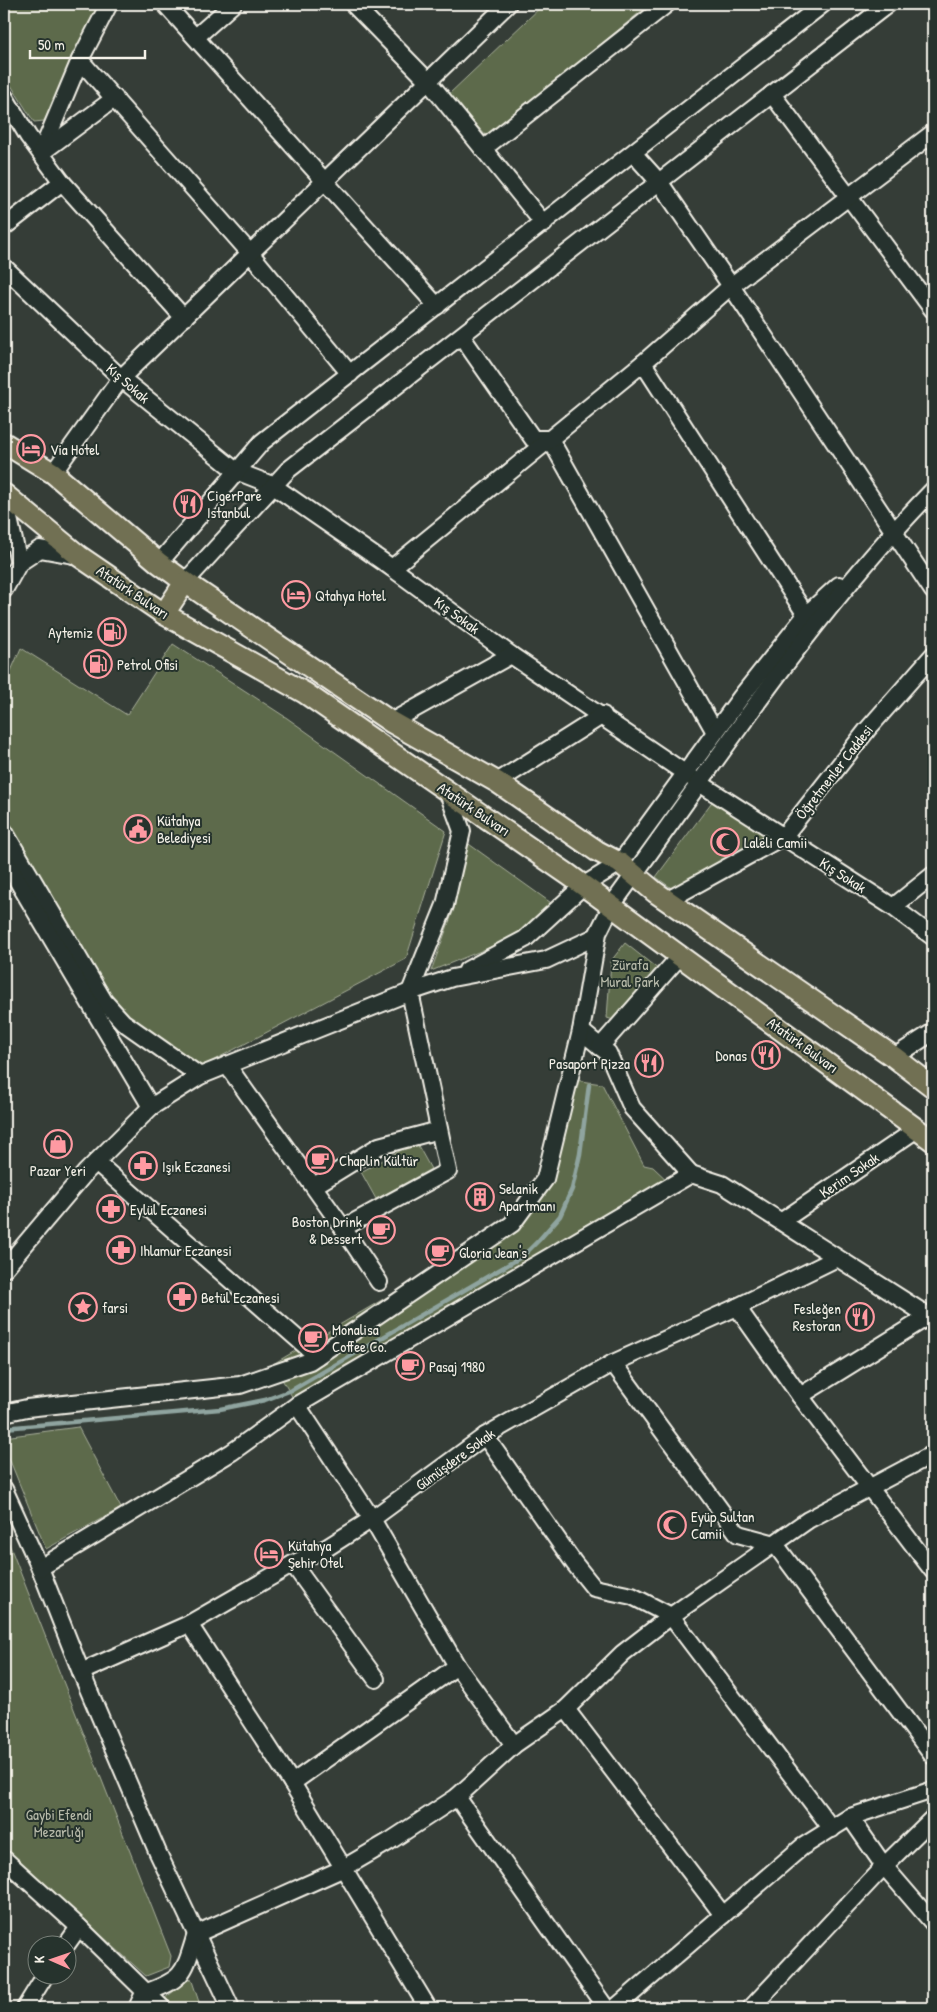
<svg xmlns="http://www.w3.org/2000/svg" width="937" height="2012" font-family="'Patrick Hand',sans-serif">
	<rect width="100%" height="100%" fill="#353d37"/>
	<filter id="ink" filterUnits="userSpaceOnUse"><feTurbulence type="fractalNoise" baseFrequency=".02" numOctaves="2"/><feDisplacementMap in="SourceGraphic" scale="10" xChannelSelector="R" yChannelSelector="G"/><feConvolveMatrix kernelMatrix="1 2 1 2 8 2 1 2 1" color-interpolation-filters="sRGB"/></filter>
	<g filter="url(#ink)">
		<g fill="#5d6b4c" stroke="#a8ae9a">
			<polygon points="4,4 100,4 44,121 34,122 4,74"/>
			<polygon points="544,4 650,4 487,137 449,94"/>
			<polygon points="173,644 287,718 446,831 406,959 197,1069 104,1001 4,823 4,687 21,648 127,715"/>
			<polygon points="714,799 771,837 677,892 656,877"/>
			<polygon points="466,842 554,905 513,938 431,971 454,909"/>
			<polygon points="625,943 659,970 617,1021 607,1018 611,961"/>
			<polygon points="561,1078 602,1084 644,1165 653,1167 671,1184 297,1405 273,1364 511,1224 544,1162"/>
			<polygon points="416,1142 431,1169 376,1199 361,1172"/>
			<polygon points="78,1427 121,1508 46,1549 4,1446 4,1437"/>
			<polygon points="4,1531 171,1956 169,1967 146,1976 4,1847"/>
			<polygon points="191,1978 201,2008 179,2008 165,1998"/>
		</g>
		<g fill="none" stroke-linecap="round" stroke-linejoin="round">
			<polyline stroke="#8fa49f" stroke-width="4.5" points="4,1428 220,1409 265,1400 292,1390 523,1256 539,1240 560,1216 572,1189 580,1154 589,1085"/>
			<defs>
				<g id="minor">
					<polyline points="165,4 437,306"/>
					<polyline points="353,4 428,81 544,224"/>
					<polyline points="196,37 233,4"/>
					<polyline points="80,60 109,4"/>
					<polyline points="772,94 933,310"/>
					<polyline points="4,96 28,136 62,182 184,318"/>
					<polyline points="483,149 667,4"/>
					<polyline points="41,153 80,60 250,253 350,374"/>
					<polyline points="41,153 115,98"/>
					<polyline points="633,153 660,183 731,286 933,591"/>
					<polyline points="4,227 62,182"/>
					<polyline points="4,267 121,378 236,471 272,485 392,568 511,655 701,784 893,907 933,937"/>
					<polyline points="462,337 533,439 550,439 715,732"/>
					<polyline points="643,363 806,615"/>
					<polyline points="53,473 121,378 508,4"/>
					<polyline points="4,496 19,563"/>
					<polyline points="159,563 262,442 823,4"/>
					<polyline points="392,568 643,363 731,286 933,133"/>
					<polyline points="185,582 288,470 888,4"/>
					<polyline points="4,590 19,563 40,549 79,556"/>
					<polyline points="391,722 511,655"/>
					<polyline points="497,782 603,715"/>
					<polyline points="4,831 104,1001 123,1022 200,1076"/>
					<polyline points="4,858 151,1107"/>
					<polyline points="668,900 784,836 867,730 933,655"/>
					<polyline points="893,907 933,875"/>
					<polyline points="467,970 525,939 584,885 620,863 741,697 806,615 839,585"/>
					<polyline points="581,1031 608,1053 632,1108 691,1174"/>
					<polyline points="600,1047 680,956"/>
					<polyline points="894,1057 933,1032"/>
					<polyline points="227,1065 343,1228 448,1171 410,992 445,905 462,831 447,790"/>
					<polyline points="96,1162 317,1356"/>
					<polyline points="314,1186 379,1146 439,1130"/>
					<polyline points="782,1221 917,1129"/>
					<polyline points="343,1228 379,1282"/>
					<polyline points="4,1269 86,1172 151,1107 200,1076 410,992 452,978 546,960 597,936"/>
					<polyline points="737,1307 800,1396 933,1571"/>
					<polyline points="613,1363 738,1534 775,1544 933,1756"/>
					<polyline points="800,1396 929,1316"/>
					<polyline points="297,1405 372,1519 457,1666 514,1745"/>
					<path d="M4 1413 27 1408 240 1385 310 1361 512 1224 545 1179 581 1031 598 933 612 905C715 764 811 615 933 490"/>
					<polyline points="485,1436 574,1563 594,1588 632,1596 671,1616 832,1829"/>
					<polyline points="4,1489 40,1568 81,1672 158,1853 231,2008"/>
					<polyline points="293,1564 376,1679"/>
					<polyline points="40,1568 232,1452 297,1405 691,1174 722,1184 933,1319"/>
					<polyline points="189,1624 292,1783 428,2008"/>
					<polyline points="81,1672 189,1624 293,1564 328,1547 372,1519 485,1436 613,1363 737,1307 837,1258"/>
					<polyline points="566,1709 723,1915"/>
					<polyline points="292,1783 457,1666"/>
					<polyline points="457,1797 606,2008"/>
					<polyline points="850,1817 884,1866 933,1923"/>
					<polyline points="4,1859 79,1927 162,2008"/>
					<polyline points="67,1944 79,1927"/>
					<polyline points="25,2008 46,1974"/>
					<path d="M137 2008 144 1993C185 1979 184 1973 196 1934L342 1869 390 1841 457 1797 514 1745 566 1709 623 1653 671 1616 808 1520 933 1454"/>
					<polyline points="615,2008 802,1847 850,1817 933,1790"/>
					<polyline points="751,2008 884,1866 933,1818"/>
				</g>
				<g id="major">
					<polyline points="4,443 53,473 159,563 185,582 391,722 497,782 597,851 620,863 655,892 894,1057 933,1087"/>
					<polyline points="4,494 79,556 164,614 305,693 569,875 933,1141"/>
					<polyline points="164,614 185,582"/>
				</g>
			</defs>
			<use href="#minor" stroke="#f4f1e8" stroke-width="20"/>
			<use href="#major" stroke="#f4f1e8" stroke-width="24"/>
			<use href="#minor" stroke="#26332d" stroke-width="16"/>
			<use href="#major" stroke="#716f52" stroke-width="20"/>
		</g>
	</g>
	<defs>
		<symbol id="hotel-ring" viewBox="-11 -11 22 22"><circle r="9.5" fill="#26332d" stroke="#ff9aa2" stroke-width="1.5"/><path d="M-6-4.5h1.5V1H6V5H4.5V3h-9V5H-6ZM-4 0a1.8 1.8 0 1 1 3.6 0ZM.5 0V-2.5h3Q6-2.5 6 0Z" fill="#ff9aa2"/></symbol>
		<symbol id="restaurant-ring" viewBox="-11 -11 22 22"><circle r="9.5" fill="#26332d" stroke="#ff9aa2" stroke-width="1.5"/><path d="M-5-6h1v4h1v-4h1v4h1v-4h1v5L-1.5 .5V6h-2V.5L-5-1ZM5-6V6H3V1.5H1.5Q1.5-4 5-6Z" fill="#ff9aa2"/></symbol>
		<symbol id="fuel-ring" viewBox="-11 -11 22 22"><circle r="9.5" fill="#26332d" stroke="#ff9aa2" stroke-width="1.5"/><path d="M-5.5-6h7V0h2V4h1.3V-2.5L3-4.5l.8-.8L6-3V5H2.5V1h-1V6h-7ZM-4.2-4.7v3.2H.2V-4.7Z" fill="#ff9aa2"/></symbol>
		<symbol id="civic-ring" viewBox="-11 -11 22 22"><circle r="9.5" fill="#26332d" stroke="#ff9aa2" stroke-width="1.5"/><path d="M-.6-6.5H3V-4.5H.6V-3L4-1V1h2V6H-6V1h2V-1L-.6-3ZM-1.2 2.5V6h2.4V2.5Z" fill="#ff9aa2"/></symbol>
		<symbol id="mosque-ring" viewBox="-11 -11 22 22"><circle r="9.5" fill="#26332d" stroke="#ff9aa2" stroke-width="1.5"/><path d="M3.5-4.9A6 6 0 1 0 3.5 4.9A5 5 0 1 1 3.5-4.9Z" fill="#ff9aa2"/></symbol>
		<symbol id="shop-ring" viewBox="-11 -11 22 22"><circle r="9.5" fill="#26332d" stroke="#ff9aa2" stroke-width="1.5"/><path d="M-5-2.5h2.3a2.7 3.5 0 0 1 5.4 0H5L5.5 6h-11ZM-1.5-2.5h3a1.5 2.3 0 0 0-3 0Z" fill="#ff9aa2"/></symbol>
		<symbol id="cafe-ring" viewBox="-11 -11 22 22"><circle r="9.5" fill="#26332d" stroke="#ff9aa2" stroke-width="1.5"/><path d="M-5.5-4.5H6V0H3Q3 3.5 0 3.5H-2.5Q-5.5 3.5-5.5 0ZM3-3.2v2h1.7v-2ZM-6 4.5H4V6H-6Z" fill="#ff9aa2"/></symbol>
		<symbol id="pharmacy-ring" viewBox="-11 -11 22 22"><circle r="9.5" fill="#26332d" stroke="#ff9aa2" stroke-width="1.5"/><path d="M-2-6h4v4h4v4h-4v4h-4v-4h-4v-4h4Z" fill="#ff9aa2"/></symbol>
		<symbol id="building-ring" viewBox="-11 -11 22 22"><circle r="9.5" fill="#26332d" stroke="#ff9aa2" stroke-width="1.5"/><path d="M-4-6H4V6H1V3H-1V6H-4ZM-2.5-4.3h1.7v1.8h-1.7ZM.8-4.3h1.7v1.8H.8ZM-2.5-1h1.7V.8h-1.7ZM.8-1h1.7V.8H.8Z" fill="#ff9aa2"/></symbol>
		<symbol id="sight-ring" viewBox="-11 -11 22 22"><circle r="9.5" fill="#26332d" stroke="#ff9aa2" stroke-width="1.5"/><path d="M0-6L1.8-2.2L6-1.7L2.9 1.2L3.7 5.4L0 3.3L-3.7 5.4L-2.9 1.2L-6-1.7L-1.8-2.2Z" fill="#ff9aa2"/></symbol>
	</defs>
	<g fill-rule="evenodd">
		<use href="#hotel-ring" x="15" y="433" width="32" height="32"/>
		<use href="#restaurant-ring" x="172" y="488" width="32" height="32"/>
		<use href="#hotel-ring" x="280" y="579" width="32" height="32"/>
		<use href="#fuel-ring" x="96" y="616" width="32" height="32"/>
		<use href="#fuel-ring" x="82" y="648" width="32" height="32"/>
		<use href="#civic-ring" x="122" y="813" width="32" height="32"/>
		<use href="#mosque-ring" x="709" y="826" width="32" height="32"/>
		<use href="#restaurant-ring" x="750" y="1039" width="32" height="32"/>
		<use href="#restaurant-ring" x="633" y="1047" width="32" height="32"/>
		<use href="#shop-ring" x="42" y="1128" width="32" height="32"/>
		<use href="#cafe-ring" x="304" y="1144" width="32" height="32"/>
		<use href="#pharmacy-ring" x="127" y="1150" width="32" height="32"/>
		<use href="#building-ring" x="464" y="1181" width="32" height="32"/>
		<use href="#pharmacy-ring" x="95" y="1193" width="32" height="32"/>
		<use href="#cafe-ring" x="365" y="1214" width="32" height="32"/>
		<use href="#pharmacy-ring" x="105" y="1234" width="32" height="32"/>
		<use href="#cafe-ring" x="424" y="1236" width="32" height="32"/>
		<use href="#pharmacy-ring" x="166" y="1281" width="32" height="32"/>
		<use href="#sight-ring" x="67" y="1291" width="32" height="32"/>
		<use href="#restaurant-ring" x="844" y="1301" width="32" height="32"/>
		<use href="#cafe-ring" x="297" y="1322" width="32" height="32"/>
		<use href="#cafe-ring" x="394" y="1350" width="32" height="32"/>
		<use href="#mosque-ring" x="656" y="1509" width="32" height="32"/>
		<use href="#hotel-ring" x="253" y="1538" width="32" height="32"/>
	</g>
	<g text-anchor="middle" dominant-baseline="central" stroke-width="4" stroke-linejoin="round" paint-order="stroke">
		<g font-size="15" fill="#f4f1e8" stroke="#26332d">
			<text transform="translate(128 383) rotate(41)">Kış Sokak</text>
			<text transform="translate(133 592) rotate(34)">Atatürk Bulvarı</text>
			<text transform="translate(457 615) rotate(36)">Kış Sokak</text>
			<text transform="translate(834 772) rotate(-52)">Öğretmenler Caddesi</text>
			<text transform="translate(474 809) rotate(34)">Atatürk Bulvarı</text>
			<text transform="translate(843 875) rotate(33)">Kış Sokak</text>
			<text transform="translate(803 1045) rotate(36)">Atatürk Bulvarı</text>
			<text transform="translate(849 1175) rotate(-34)">Kerim Sokak</text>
			<text transform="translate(455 1459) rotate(-36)">Gümüşdere Sokak</text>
		</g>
		<g font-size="15" fill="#f4f1e8" stroke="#26332d" text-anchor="start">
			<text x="50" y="449">Via Hotel</text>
			<text x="207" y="495">CigerPare<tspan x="207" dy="17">Istanbul</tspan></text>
			<text x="315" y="595">Qtahya Hotel</text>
			<text x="93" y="632" text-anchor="end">Aytemiz</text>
			<text x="117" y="664">Petrol Ofisi</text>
			<text x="157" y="820">Kütahya<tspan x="157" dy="17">Belediyesi</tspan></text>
			<text x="744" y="842">Laleli Camii</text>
			<text x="747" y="1055" text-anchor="end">Donas</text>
			<text x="630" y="1063" text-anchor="end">Pasaport Pizza</text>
			<text x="339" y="1160">Chaplin Kültür</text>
			<text x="162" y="1166">Işık Eczanesi</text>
			<text x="58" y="1170" text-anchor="middle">Pazar Yeri</text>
			<text x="499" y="1188">Selanik<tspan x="499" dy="17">Apartmanı</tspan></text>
			<text x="130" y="1209">Eylül Eczanesi</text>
			<text x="362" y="1221" text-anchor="end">Boston Drink<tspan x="362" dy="17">&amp; Dessert</tspan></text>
			<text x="140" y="1250">Ihlamur Eczanesi</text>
			<text x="459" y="1252">Gloria Jean's</text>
			<text x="201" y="1297">Betül Eczanesi</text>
			<text x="102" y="1307">farsi</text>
			<text x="841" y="1308" text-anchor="end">Fesleğen<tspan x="841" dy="17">Restoran</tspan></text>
			<text x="332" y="1329">Monalisa<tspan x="332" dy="17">Coffee Co.</tspan></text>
			<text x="429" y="1366">Pasaj 1980</text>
			<text x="691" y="1516">Eyüp Sultan<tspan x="691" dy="17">Camii</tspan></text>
			<text x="288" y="1545">Kütahya<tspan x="288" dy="17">Şehir Otel</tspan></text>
		</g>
		<g font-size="15" fill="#b8bbaa" stroke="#26332d">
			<text x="630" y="964">Zürafa<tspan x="630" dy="17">Mural Park</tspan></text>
			<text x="59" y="1814">Gaybi Efendi<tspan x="59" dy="17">Mezarlığı</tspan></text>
		</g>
	</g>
	<rect width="937" height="2012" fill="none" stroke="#26332d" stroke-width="20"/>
	<rect x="10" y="10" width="917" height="1992" fill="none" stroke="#f4f1e8" stroke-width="2" filter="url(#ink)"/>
	<g transform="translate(52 1960) rotate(272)"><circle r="24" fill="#26332d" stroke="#787f78"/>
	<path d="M0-4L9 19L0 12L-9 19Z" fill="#ff9aa2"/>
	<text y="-8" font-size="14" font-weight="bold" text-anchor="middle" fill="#f4f1e8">K</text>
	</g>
	<path d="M30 50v8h115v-8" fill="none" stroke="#f4f1e8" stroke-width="2.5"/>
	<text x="38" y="50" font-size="15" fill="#f4f1e8" stroke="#26332d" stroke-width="4" paint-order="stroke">50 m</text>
</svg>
